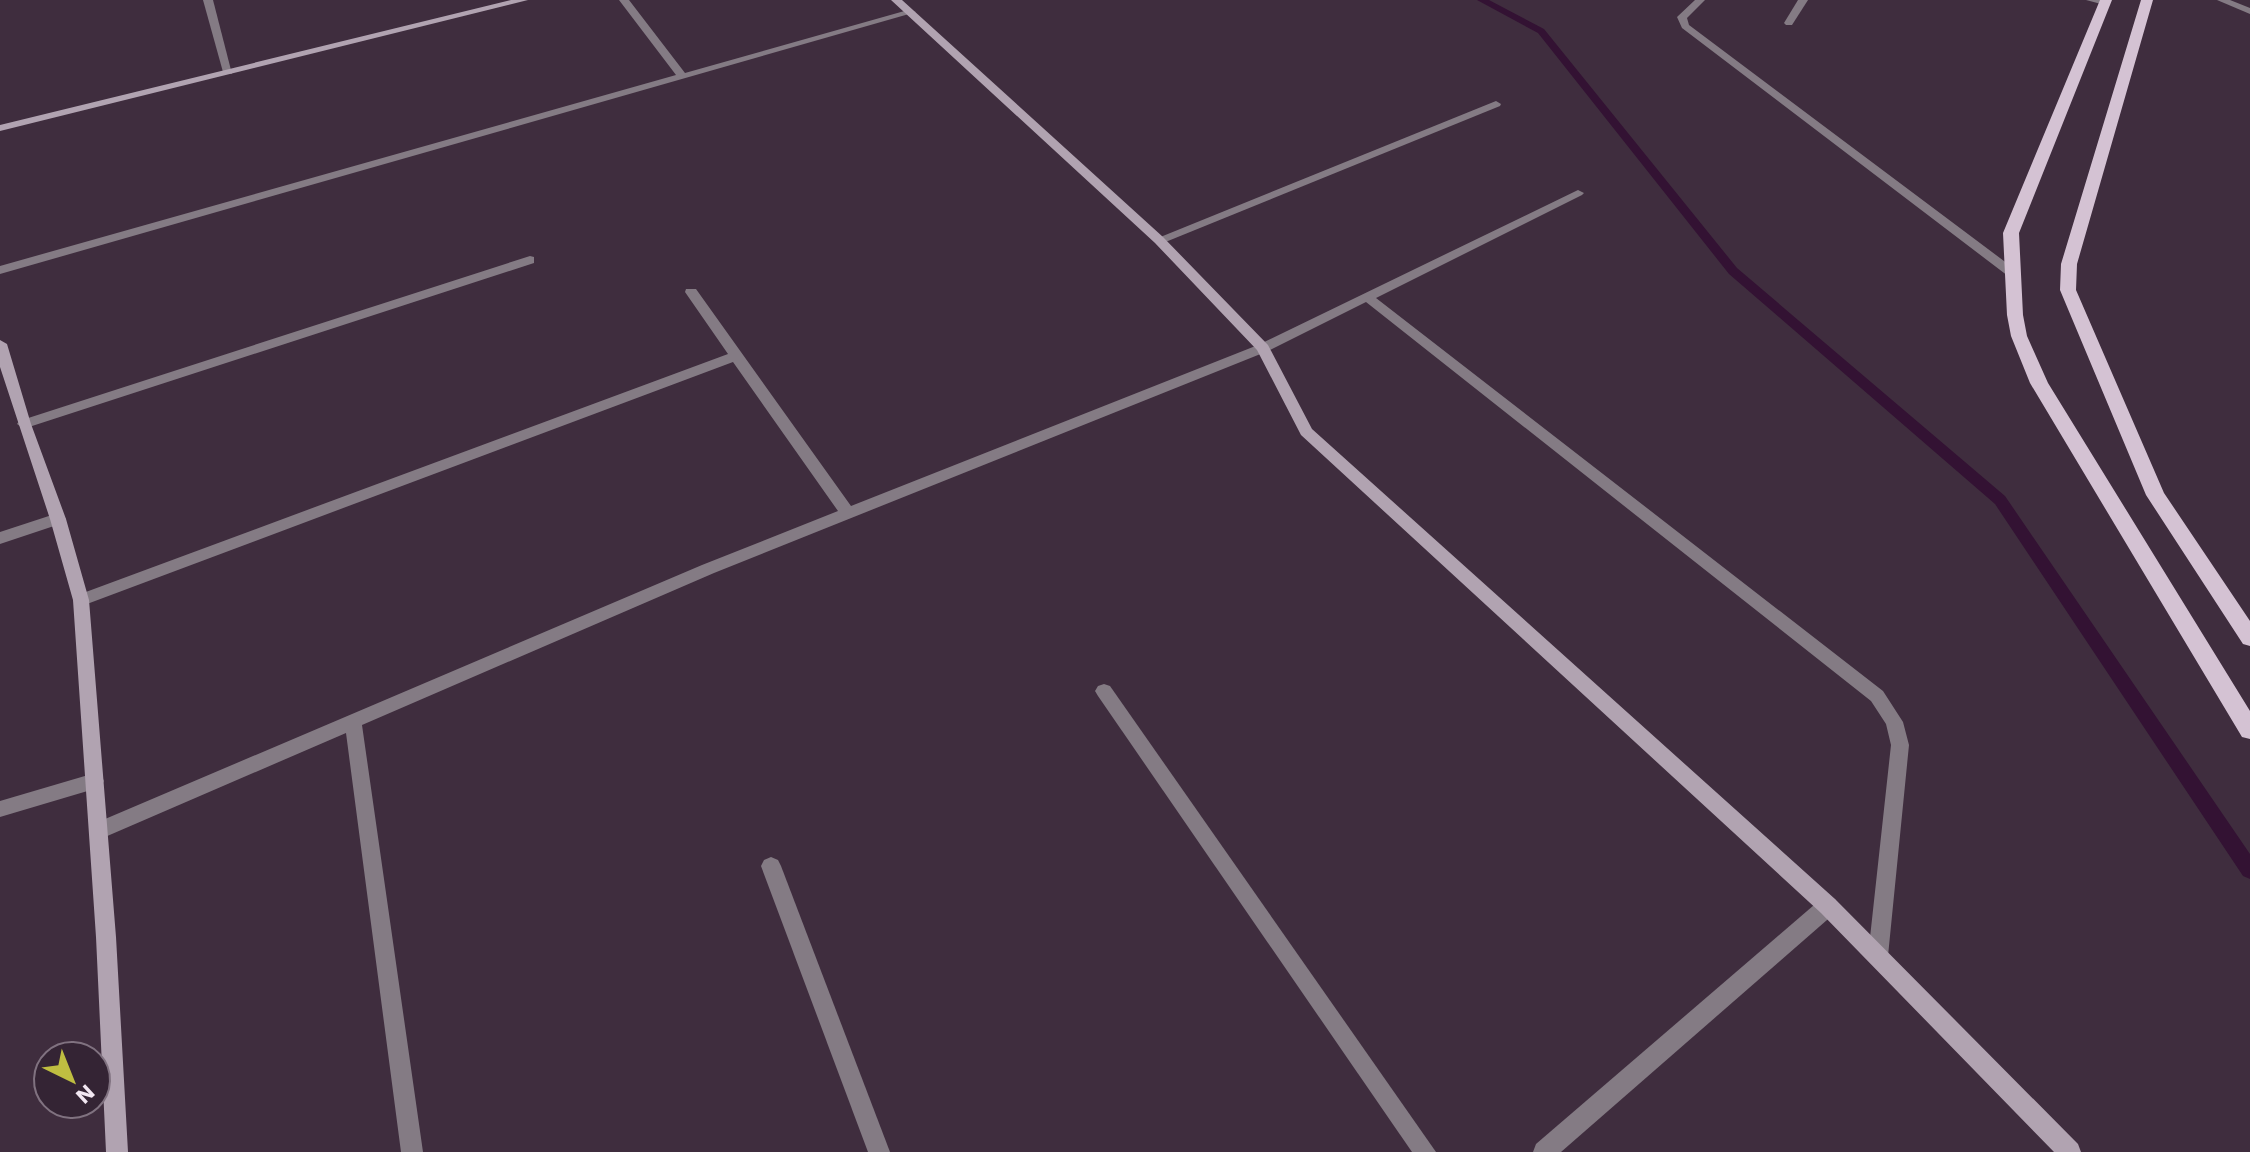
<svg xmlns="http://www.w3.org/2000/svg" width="2250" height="1152" font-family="'Work Sans',sans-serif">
	<rect width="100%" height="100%" fill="#3f2d3e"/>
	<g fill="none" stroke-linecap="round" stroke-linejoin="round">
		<polygon fill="#331233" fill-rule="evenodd" points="1477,0 1489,0 1544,29 1737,268 2005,496 2250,854 2250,879 2243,876 1995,504 1729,274 1538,33"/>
		<g fill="#847b84" fill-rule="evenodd">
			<polygon points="203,0 213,0 232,74 223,72"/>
			<polygon points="619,0 629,0 685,73 908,10 916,12 0,274 0,266 676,75"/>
			<polygon points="1695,0 1705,0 1687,18 1689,25 2016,270 2016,276 2008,276 1682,28 1677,17"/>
			<polygon points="1798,0 1808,0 1792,25 1786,25 1784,23"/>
			<polygon points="2086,0 2108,0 2110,2 2105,5"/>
			<polygon points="2217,0 2230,0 2250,8 2250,14"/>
			<polygon points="1496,101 1501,104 1500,106 1163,243 1159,244 1153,240"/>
			<polygon points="1578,190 1584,193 1582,195 1376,298 1883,691 1903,722 1909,745 1888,956 1885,963 1878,966 1871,963 1868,956 1891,745 1886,724 1871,701 1366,302 1268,351 714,573 362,725 423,1152 401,1152 346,733 105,837 98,839 91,837 89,831 91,825 702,565 838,511 733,362 87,604 75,604 73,600 75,596 728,354 685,292 686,289 696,289 851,506 1258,345"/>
			<polygon points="530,256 534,257 534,263 29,427 24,429 17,424 19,421"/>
			<polygon points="58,513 63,515 66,519 63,523 0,544 0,532"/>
			<polygon points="1104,684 1110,686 1436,1152 1412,1152 1098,696 1095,691 1098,686"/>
			<polygon points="95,773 101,775 104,781 101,787 0,817 0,801"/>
			<polygon points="771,857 778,860 781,866 890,1152 868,1152 761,866 764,860"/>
			<polygon points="1828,897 1835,899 1838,906 1835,913 1561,1152 1533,1152 1536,1144 1821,899"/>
		</g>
		<g fill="#b1a3b1" fill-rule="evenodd">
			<polygon points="511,0 528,0 0,131 0,125"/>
			<polygon points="891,0 902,0 1163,237 1268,345 1312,429 1835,899 2078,1144 2081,1152 2054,1152 1821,913 1301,435 1257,350 1155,243"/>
			<polygon points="0,340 7,344 31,424 66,519 89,600 116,937 128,1152 106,1152 96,937 73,600 50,519 0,367"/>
		</g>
		<g fill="#d4c2d3" fill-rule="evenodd">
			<polygon points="2100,0 2112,0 2019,233 2023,315 2027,336 2048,383 2250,711 2250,739 2242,737 2030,383 2011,336 2007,315 2003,233"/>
			<polygon points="2141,0 2153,0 2077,264 2076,290 2164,493 2250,621 2250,646 2243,644 2146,495 2060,290 2061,264"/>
		</g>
	</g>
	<g transform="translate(72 1080) rotate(137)"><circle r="38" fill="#342434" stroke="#807280" stroke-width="2"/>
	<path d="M0-6L14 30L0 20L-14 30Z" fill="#bfbe41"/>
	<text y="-12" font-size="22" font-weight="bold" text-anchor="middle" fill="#f2e7f2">N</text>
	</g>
</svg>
